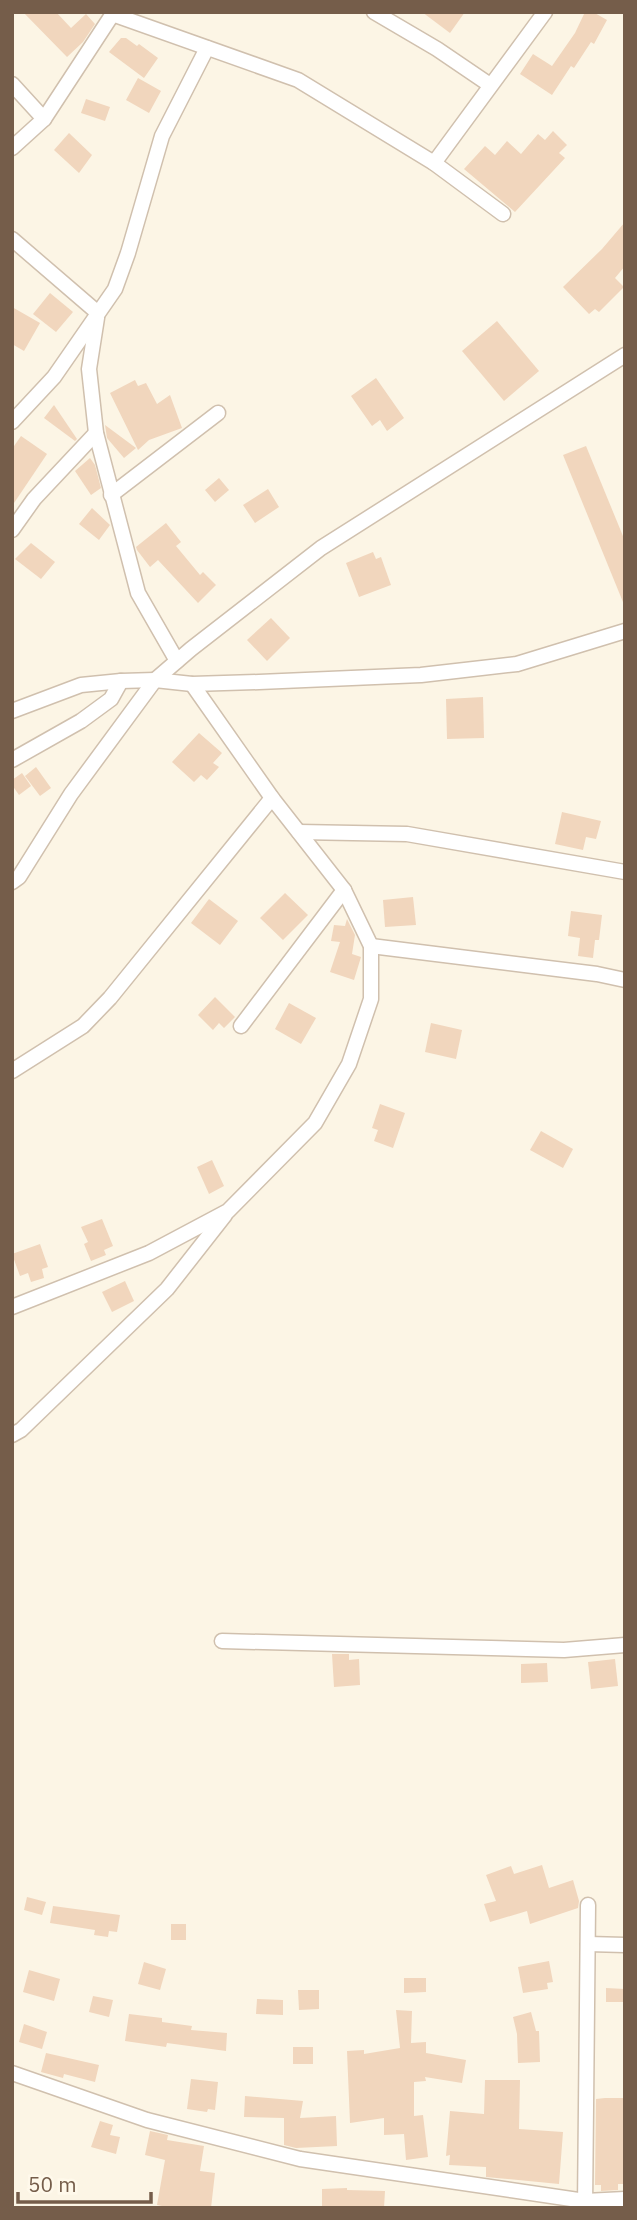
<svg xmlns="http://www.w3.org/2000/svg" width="637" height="2220" font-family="'IBM Plex Sans',sans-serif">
	<rect width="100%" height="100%" fill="#fcf5e5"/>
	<g fill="#f1d6bd">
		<polygon points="23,12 56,12 71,28 86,14 95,24 83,42 67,57"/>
		<polygon points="422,12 465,12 450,33"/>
		<polygon points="585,12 593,12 607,20 594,44 591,42 574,68 571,66 552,95 520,74 533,54 552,66 575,33"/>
		<polygon points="121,38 126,38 137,46 139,44 158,58 144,78 109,52"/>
		<polygon points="138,78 161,91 149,113 126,100"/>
		<polygon points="86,99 110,107 105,121 81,113"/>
		<polygon points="553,131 567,145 559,153 565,158 515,212 464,169 485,146 495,155 507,141 521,154 538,134 545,140"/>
		<polygon points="69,133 92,155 79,173 54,150"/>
		<polygon points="625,222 625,266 615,278 624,287 599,312 595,309 589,314 563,287 602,249"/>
		<polygon points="50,293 73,312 56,332 33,314"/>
		<polygon points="12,307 40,323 24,351 12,344"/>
		<polygon points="497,321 539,371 504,401 462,351"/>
		<polygon points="376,378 404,418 387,431 380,420 372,426 351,396"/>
		<polygon points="135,380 138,386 146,383 157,404 170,395 182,428 149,440 138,450 110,393"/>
		<polygon points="54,405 77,439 75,441 44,418"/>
		<polygon points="105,425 136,448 124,458 107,438"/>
		<polygon points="21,436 47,454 12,506 12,449"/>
		<polygon points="586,446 625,541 625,607 563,455"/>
		<polygon points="90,458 95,465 101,488 91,495 75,471"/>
		<polygon points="219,478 229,490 215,502 205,490"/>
		<polygon points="268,489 279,507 255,523 243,505"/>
		<polygon points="92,508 110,525 99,540 79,524"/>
		<polygon points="166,523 181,542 176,546 200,575 203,572 216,585 198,603 158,560 150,567 137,550 136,547"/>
		<polygon points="31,543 55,562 41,579 15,559"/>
		<polygon points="373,552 376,559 381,557 391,585 359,597 346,563"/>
		<polygon points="271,618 290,638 267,661 247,640"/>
		<polygon points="483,697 484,738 447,739 446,699"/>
		<polygon points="199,733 222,753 213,763 219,767 207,780 201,775 194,782 172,762"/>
		<polygon points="36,767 51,788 40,796 25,776"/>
		<polygon points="22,773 31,786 19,795 12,785 12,780"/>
		<polygon points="562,812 601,821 596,839 586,837 583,850 555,844"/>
		<polygon points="285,893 308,915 283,940 260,918"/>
		<polygon points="413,897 416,925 385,927 383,900"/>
		<polygon points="209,899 238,921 220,945 191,923"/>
		<polygon points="571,911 602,915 599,940 595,940 593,958 578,956 580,938 568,936"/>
		<polygon points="347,919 355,935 352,954 361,957 354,980 330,972 340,942 331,941 334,925 345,926"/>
		<polygon points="215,997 235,1017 224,1028 219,1023 213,1030 198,1015"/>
		<polygon points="289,1003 316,1018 301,1044 275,1029"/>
		<polygon points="431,1023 462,1030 456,1059 425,1052"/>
		<polygon points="380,1104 405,1113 393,1148 374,1141 378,1130 372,1128"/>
		<polygon points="541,1131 573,1149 563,1168 530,1150"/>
		<polygon points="212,1160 224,1186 209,1194 197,1167"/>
		<polygon points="102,1219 113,1246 104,1250 106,1255 91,1261 84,1244 88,1242 81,1227"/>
		<polygon points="40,1244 48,1267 42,1269 44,1278 31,1282 28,1273 20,1276 12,1254"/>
		<polygon points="125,1281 134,1301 112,1312 102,1292"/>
		<polygon points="332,1654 349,1654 349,1660 359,1659 360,1685 334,1687"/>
		<polygon points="615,1659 618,1686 591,1689 588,1662"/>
		<polygon points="547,1663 548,1682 521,1683 521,1664"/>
		<polygon points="542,1865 549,1888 573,1880 579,1901 578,1908 530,1924 527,1911 490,1922 484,1904 496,1901 486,1875 511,1866 514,1874"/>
		<polygon points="27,1897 46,1902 42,1915 24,1910"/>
		<polygon points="53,1906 120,1915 117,1932 109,1931 108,1937 94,1935 95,1930 50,1923"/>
		<rect x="171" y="1924" width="15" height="16"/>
		<polygon points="549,1961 553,1982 547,1983 548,1989 523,1993 518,1967"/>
		<polygon points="144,1962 166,1969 160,1990 138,1984"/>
		<polygon points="29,1970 60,1979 54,2001 23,1992"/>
		<polygon points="404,1978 426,1978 426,1992 404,1993"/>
		<polygon points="606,1988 625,1989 625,2002 606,2002"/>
		<polygon points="298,1990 319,1990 319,2009 299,2010"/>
		<polygon points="93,1996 113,2000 109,2017 89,2012"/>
		<polygon points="257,1999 283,2000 283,2015 256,2014"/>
		<polygon points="396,2010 412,2011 411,2043 426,2042 426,2053 466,2060 462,2083 425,2077 426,2081 414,2082 414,2116 423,2115 428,2157 406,2160 404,2134 384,2135 384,2118 350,2123 347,2051 364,2050 364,2054 400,2048"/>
		<polygon points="531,2012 536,2031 539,2031 540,2062 518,2063 517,2034 513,2017"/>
		<polygon points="129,2014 162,2018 162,2022 192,2026 191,2030 227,2033 226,2051 167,2043 166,2047 125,2041"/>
		<polygon points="24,2024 47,2032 42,2049 19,2042"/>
		<rect x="293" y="2047" width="20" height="17"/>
		<polygon points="46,2053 99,2065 95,2082 64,2074 63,2078 41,2072"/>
		<polygon points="191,2079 218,2082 215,2110 208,2109 207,2112 187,2109"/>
		<polygon points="485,2080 520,2080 519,2129 563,2132 559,2184 486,2177 486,2167 449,2165 450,2155 446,2156 450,2111 484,2114"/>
		<polygon points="245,2096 303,2101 300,2118 336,2116 337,2146 296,2148 284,2145 284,2118 244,2117"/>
		<polygon points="605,2098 625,2098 625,2184 618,2184 618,2190 601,2191 601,2185 595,2185 596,2099"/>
		<polygon points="100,2121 113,2125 110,2135 120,2137 116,2154 91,2147"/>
		<polygon points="150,2131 168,2135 167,2140 204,2146 200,2171 215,2173 211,2208 172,2208 157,2205 165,2160 145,2155"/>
		<polygon points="347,2188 347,2190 385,2191 384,2208 322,2208 322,2189"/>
	</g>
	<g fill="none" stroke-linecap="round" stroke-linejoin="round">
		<defs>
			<g id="minor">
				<polyline points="374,12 437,49 490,85"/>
				<polyline points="112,14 298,80 434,163 503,214"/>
				<polyline points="12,84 44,119"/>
				<polyline points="12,148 44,119 114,12"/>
				<polyline points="434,163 545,12"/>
				<polyline points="12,239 98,313"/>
				<polyline points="97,318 89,369 96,433 138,593 177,661"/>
				<polyline points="12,422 54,377 115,289 128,253 162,136 207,48"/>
				<polyline points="111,495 218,413"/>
				<polyline points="12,530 34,499 96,433"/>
				<polyline points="12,711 81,685 121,681 155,680 192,684 259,682 421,675 517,664 625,631"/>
				<polyline points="12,760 81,721 111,699 121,681"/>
				<polyline points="299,832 407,834 625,872"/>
				<polyline points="12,882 19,877 71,794 155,680 191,649 321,548 625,355"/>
				<polyline points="371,946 597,974 625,980"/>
				<polyline points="241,1026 344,890"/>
				<polyline points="12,1071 83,1026 110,998 272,798"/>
				<polyline points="12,1307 149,1253 228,1211 315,1123 349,1064 371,999 371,946 344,890 272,798 192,684"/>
				<polyline points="12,1435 21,1430 167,1289 225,1215"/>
				<polyline points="222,1641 564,1650 625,1645"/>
				<polyline points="588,1944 625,1945"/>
				<polyline points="12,2073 147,2120 300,2159 585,2201 625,2199"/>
				<polyline points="585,2208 588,1905"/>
			</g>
		</defs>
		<use href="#minor" stroke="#d0c0ae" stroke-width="17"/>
		<use href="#minor" stroke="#fff" stroke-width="14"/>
	</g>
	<rect width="637" height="2220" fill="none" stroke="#755d4a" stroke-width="28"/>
	<path d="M18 2192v10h133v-10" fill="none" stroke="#755d4a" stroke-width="3.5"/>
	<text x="28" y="2192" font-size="21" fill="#755d4a" stroke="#fff9eb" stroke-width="5" paint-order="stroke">50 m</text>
</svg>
